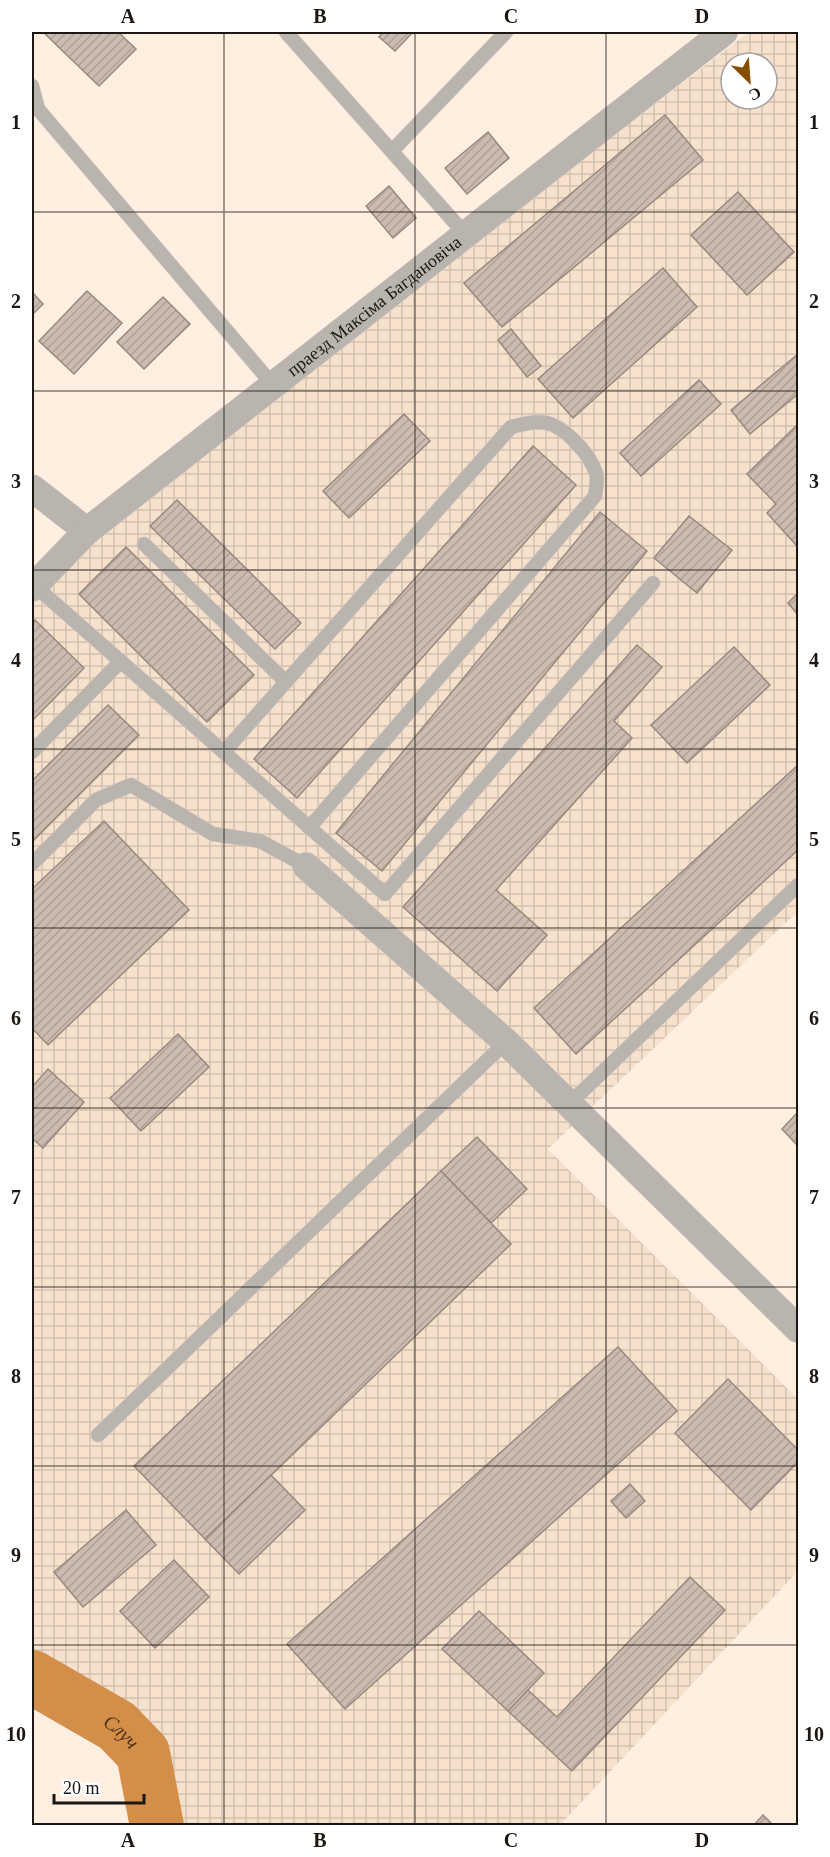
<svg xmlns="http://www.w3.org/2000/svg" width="830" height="1857" font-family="'Times New Roman',serif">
	<defs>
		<pattern id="industrial-grid" width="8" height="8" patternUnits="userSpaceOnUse" patternTransform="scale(1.5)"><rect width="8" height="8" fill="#f6e1cd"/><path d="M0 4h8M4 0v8" fill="none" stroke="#d2c0af"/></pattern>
		<pattern id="building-hatch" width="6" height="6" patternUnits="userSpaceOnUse" patternTransform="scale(1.5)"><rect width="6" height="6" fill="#cbbcaf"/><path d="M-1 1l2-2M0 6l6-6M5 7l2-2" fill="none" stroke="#aea196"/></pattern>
	</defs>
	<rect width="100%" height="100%" fill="#ffefe1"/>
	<path fill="url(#industrial-grid)" fill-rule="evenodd" d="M749 32H798V911L548 1149 798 1399V1571L560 1825H178L32 1651V600L116 517ZM731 63H767V99H731Z"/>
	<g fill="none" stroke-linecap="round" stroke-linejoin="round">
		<path stroke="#d38f49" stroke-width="54" id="s1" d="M32 1677 117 1726 143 1753 157 1826"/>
	</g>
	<g fill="url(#building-hatch)" stroke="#97897d" stroke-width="1.5">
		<polygon points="43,32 118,32 136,49 99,86"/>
		<polygon points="383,32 413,32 395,51 379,37"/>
		<polygon points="665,115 703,160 502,327 464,283"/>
		<polygon points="488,132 509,158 467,194 445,168"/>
		<polygon points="389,186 416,218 393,238 366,206"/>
		<polygon points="738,192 794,252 747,295 691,235"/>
		<polygon points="663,268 697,307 573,418 538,379"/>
		<polygon points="87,291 122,323 74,374 39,341"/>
		<polygon points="32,292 43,304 32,315"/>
		<polygon points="163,297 190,324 144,369 117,342"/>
		<polygon points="511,329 541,366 527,377 498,340"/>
		<polygon points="798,354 798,394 750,434 731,410"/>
		<polygon points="699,380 721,404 641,476 620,453"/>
		<polygon points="404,414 430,441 349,518 323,491"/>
		<polygon points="798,424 798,547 767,513 776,504 747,474"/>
		<polygon points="533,446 576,485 297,798 254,759"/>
		<polygon points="177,500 301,623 275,649 150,526"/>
		<polygon points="600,512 647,551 382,871 336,833"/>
		<polygon points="689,516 732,550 697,593 654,558"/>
		<polygon points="126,547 254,675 207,722 79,594"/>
		<polygon points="798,593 798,615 788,603"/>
		<polygon points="35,620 84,668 32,721 32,623"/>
		<polygon points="637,645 662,667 614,721 632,738 496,890 547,935 497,991 403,907"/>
		<polygon points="734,647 770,685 687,763 651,725"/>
		<polygon points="108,705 139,735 32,842 32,781"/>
		<polygon points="798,765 798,850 576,1054 534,1008"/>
		<polygon points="104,821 189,910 48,1045 32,1028 32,889"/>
		<polygon points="178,1034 209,1067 141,1131 110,1098"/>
		<polygon points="48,1069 84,1102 43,1148 32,1138 32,1087"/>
		<polygon points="798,1112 798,1146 782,1129"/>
		<polygon points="477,1137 527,1189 491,1223 441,1171"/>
		<polygon points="441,1171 511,1244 205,1539 134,1466"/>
		<polygon points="618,1347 677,1411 345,1709 287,1644"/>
		<polygon points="728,1379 798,1450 798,1462 751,1510 675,1433"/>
		<polygon points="271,1475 305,1510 239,1574 205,1539"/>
		<polygon points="630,1484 645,1501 626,1518 611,1501"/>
		<polygon points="126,1510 156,1545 83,1607 54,1572"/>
		<polygon points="174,1560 209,1597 155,1648 120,1611"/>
		<polygon points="690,1577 725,1610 572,1771 508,1711 528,1690 557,1717"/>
		<polygon points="479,1611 544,1673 508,1711 442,1649"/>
		<polygon points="763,1815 774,1826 753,1826"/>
	</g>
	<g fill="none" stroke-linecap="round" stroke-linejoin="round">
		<defs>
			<g id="lane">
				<polyline points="286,32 465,234"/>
				<polyline points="32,86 38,109 273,385"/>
				<polyline points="392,151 506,32"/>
				<polyline points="144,544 286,682"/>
				<polyline points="34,585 385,894 653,583"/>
				<polyline points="32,752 121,661"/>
				<path d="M224 752 511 427C523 424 540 419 553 425 570 433 590 455 596 473 598 479 596 489 595 496L309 828"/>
				<polyline points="32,864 96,800 131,785 213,834 260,841 306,866"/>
				<polyline points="570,1103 798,885"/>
				<polyline points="98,1435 506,1042"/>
			</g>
			<g id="street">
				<polyline points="32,488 87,531"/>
				<path id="s2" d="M32 588 87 531 724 32"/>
				<polyline points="306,866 506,1042 798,1329"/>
			</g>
		</defs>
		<use href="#lane" stroke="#dbccc0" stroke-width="15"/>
		<use href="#street" stroke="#dbccc0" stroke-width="28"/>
		<use href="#lane" stroke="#bab4ae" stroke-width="14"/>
		<use href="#street" stroke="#bab4ae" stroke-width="27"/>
	</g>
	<path fill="none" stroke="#1c1712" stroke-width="1.5" stroke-opacity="0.55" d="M224 32V1826M415 32V1826M606 32V1826M32 212H798M32 391H798M32 570H798M32 749H798M32 928H798M32 1108H798M32 1287H798M32 1466H798M32 1645H798"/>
	<g text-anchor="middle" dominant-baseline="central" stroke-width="5" stroke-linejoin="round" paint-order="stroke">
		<g font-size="18" fill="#1c1712" stroke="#fff">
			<text stroke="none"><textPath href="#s2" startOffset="444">праезд Максіма Багдановіча</textPath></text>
		</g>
		<g font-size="20" font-style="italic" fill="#4d3113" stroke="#fff">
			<text stroke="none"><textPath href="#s1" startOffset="105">Случ</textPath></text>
		</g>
	</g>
	<rect width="830" height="1857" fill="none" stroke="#ffffff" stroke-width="66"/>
	<g transform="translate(749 81) rotate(155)"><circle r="28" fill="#ffffff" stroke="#a4a2a0" stroke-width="1.5"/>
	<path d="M0-4.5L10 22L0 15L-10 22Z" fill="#874e00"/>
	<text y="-9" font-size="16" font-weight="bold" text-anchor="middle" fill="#1c1712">С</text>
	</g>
	<path d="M54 1794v9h90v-9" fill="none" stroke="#1c1712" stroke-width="3"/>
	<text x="63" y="1794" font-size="18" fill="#1c1712" stroke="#ffffff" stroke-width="4.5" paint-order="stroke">20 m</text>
	<rect x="33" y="33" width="764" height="1791" fill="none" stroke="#1c1712" stroke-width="2"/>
	<g font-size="20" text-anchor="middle" font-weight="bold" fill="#1c1712">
		<text x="128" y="23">A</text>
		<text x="320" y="23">B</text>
		<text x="511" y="23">C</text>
		<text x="702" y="23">D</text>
		<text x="16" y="129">1</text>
		<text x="814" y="129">1</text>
		<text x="16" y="308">2</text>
		<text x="814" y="308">2</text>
		<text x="16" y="488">3</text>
		<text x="814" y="488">3</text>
		<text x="16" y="667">4</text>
		<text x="814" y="667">4</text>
		<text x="16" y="846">5</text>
		<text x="814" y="846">5</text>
		<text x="16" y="1025">6</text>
		<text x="814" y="1025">6</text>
		<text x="16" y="1204">7</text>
		<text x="814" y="1204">7</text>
		<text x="16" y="1383">8</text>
		<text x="814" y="1383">8</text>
		<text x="16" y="1562">9</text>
		<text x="814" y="1562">9</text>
		<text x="16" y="1741">10</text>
		<text x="814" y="1741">10</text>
		<text x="128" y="1847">A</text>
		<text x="320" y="1847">B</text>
		<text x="511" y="1847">C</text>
		<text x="702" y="1847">D</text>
	</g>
</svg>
